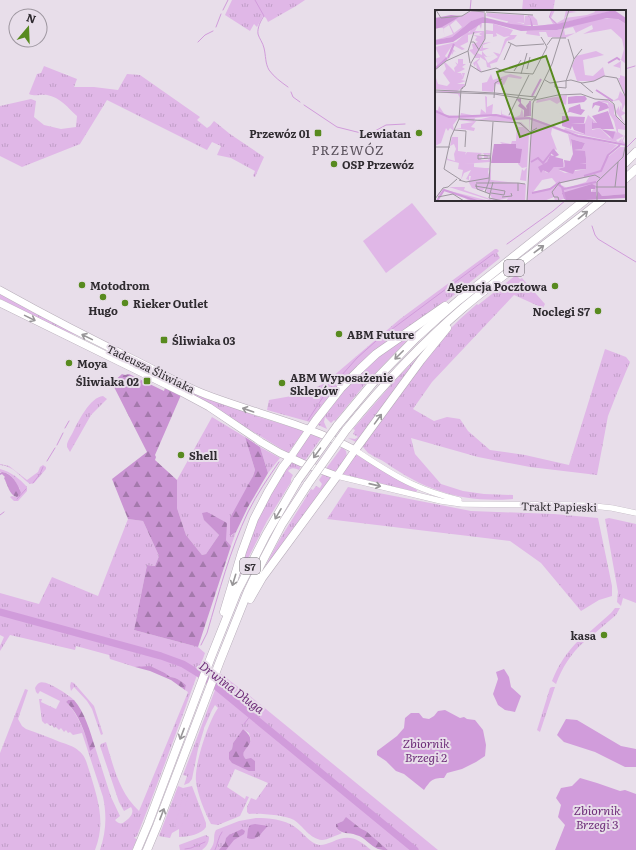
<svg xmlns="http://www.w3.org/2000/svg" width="636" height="850" font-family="Literata,serif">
	<defs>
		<pattern id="grass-tufts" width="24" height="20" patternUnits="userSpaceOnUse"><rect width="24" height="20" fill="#e0b7e7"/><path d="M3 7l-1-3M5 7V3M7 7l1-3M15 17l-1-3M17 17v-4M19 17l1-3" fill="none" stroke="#c09ec7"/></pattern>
		<pattern id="forest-firs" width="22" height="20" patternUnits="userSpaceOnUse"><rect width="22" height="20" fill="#ca94d3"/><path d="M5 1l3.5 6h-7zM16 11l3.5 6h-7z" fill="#a479ac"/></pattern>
	</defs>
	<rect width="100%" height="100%" fill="#e8deea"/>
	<g fill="url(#grass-tufts)" fill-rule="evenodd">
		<polygon points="232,0 305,0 296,6 268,22 266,18 263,16 257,27 254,24 250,31 225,15"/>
		<polygon points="523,0 555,0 553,11 522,11"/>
		<path d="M44 66 77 79 74 87H94L118 90 127 74 140 75 200 117 197 120 207 128 210 126 214 121 230 134 264 157 255 177 253 176 255 171 231 158 217 155 221 146 212 142 207 150 107 100 80 144 22 167 0 156V106L31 99 36 101 34 117 44 125 61 129 76 127 77 116C68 108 60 97 47 95 40 94 36 97 29 94L37 74 41 73Z"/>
		<polygon points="495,249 497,249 499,251 497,253 500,258 453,296 346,378 330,395 310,422 267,410 269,400 303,394 325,383 400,319"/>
		<path d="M516 275 520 279 522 278 545 304 543 308 514 295 432 382 413 409 434 421 447 417 460 419 468 431 490 450 525 455 569 465 605 349 626 357 630 362 617 393 608 416 597 475 530 467 478 457 411 438 415 454 441 484 463 491 484 494 513 495V499C464 503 426 491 386 463 381 459 375 458 370 454 366 452 365 448 361 445L447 332 460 319 477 304 478 305Z"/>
		<polygon points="0,293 81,336 81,337 59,329 0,299"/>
		<polygon points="421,326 366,383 335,421 334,420 331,423 325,417 324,422 327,429 316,424 338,394 374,360"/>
		<polygon points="428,347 358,443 348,438 355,439 358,437 353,434 355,430 353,429 396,379"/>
		<polygon points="183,389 256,416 304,431 288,453"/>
		<path d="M103 396 107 399 91 415 70 452 67 447V444C68 440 71 436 73 432 78 422 90 397 103 396Z"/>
		<polygon points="212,417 245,437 255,470 231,536 236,532 231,546 226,540 204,520 219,535 206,554 202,555 186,535 177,508 177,480"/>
		<polygon points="312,434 322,437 304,462 297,458 296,452 309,435"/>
		<polygon points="260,447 280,458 268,473"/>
		<polygon points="342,447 346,451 347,457 338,470 332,472 325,470"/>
		<polygon points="356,455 357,455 397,479 417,490 417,491 416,492 342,474"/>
		<path d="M289 461 301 466 299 470C295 468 291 467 288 471L293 475 291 479V482L267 521 236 582 253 527Z"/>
		<path d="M0 464 9 466 27 480 38 472 40 467 43 465 46 467V469L34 483 30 484C20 477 14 466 0 465Z"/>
		<path d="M0 469C11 472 19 478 27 487V491L18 501H14L10 497 12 496 16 497 20 489C15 481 11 471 0 472Z"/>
		<path d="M323 474 331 477 263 572C276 542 295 516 311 489L313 490 316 486 320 488 322 484 319 480Z"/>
		<polygon points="348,487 471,511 554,514 598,518 612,586 612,596 599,600 581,611 541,563 510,541 327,519"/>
		<polygon points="609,518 636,524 636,603 623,598 621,606 617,602 618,592 605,519"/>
		<path d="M128 519 143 521 159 556 155 566 147 565 134 630 198 647 205 653C183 714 161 776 137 836L134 838 137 839 132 850H100C106 832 107 816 103 797L82 733 73 735 70 732 68 733 66 730 64 732 61 728 59 730 56 727 54 728 52 725 50 726 47 723 45 724 42 721 39 699H42L41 702 56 709 60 701 40 691 38 694 36 692 35 688C36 686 37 684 39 683 46 679 68 695 74 700H68L66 702C79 715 85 733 90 750L95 747 111 797 120 816 115 820 117 822C119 823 120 824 123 823 126 821 132 816 132 813 133 811 132 809 131 807L124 811 119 802 100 746 101 744 106 742C114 768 119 792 139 811L188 692 185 690 186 685C181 681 176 677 170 677L165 673 150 667H135L110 659 109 655 76 646 75 650 10 635 0 651V646L4 637 0 635V593L39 604 52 577 98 596Z"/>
		<polygon points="615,608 620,608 616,615 588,639 585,636 611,613"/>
		<path d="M579 640 584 642C571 653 562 668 556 684L552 681C558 665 567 652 579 640Z"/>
		<path d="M221 674 250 696 438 850H388L366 831 360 828 346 818 343 821 336 824V827L338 830 342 833C337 835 327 840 322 840 310 839 303 826 294 820 285 815 260 813 249 814L247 812V807L251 798 256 800 268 783 235 769 227 787 245 799 246 796 249 797 240 816 218 825 211 824C205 813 197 793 196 781 194 765 209 720 218 708L215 705 212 710 205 726 204 728V729L198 749 192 779 189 783 184 785 187 776 183 775ZM243 729 249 733 251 740C248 744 239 754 245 758 247 760 252 760 255 761V771L229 752 232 749 233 743Z"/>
		<polygon points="71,682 74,683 94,706 103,734 101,735 92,709 87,701 74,687 71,691 70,686"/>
		<polygon points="552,687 555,687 540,732 537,730 550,688"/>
		<path d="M25 689 28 690 18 719 22 726 26 729C37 733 49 737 60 742 66 744 74 746 79 751 86 756 87 765 90 773 98 800 106 822 95 850H0V753Z"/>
		<path d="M178 786 183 788 192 786 206 823V827C202 834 188 837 179 837V829L172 833 170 838 159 836Z"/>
		<path d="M256 818C268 818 284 819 295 827 303 832 310 844 320 845 324 845 328 843 332 842 349 834 357 838 371 850H210C217 841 212 836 216 830L239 821Z"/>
		<path d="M206 835 209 837C209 843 206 847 202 850H180L179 845Z"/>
	</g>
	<g fill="url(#forest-firs)">
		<polygon points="122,374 125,375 129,374 164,391 165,388 181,395 155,455 156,457 155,460 177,480 177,508 186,535 202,555 206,554 219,535 204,520 202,513 207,512 227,523 226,540 231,546 198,647 134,630 147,565 155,566 159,556 143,521 128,519 112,479 147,452 112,383"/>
		<polygon points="245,437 260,447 268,473 248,507 236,532 230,536 230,518 253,476 255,470"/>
		<path d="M2 472C12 473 18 484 21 493L17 497C9 495 8 485 4 478L5 477 2 474 0 475V473Z"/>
		<path d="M150 666 165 673 170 677C176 677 181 681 186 685L185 690 171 680 150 671 135 667Z"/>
		<path d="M68 700H74C85 713 90 731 95 747L90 751C85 733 80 715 66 702Z"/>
		<path d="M243 729C263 745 235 749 246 759L251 758 255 761V771H249L232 763 229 759V752L232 749 233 743Z"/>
		<path d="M346 817 360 828 366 831 388 850C385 850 381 850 378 849 370 846 365 837 356 835 349 832 341 835 336 827V824L343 821Z"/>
		<path d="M255 824 268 826C261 832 258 842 247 838L248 829 250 825Z"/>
		<polygon points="242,829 245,831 244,834 234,840 226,850 219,850 225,843 226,838 229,835"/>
	</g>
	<g fill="#e0b7e7">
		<polygon points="412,203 437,234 386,273 363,241"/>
		<polygon points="183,795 187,797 182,826 176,827 175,826"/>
	</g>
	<g fill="#d19cdb">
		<polygon points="504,669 509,677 511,687 521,696 515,712 505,710 498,705 493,694 498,679 496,672"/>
		<path d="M445 710 460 718 464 717 467 719 475 720 483 730 486 745 485 756 476 762 462 769 447 773 444 778C432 778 431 780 424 790L404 774 396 771 386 761 377 755V751L397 736 404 728 405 718 411 713H419L423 718 429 719 434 716 438 711Z"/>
		<polygon points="566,719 577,720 621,746 636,749 636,767 625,767 595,752 564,742 557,735"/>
		<polygon points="580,778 597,783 620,791 625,790 636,794 636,850 555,850 565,825 558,817 561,805 556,798 561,788 572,786"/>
	</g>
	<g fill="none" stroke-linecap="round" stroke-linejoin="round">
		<g stroke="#d19cdb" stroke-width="1">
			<path d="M255 0 264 16C261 20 257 28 258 34 259 38 263 43 264 48 266 56 265 63 269 70 274 77 281 82 288 87"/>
			<polyline points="223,10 228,0"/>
			<polyline points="470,11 471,0"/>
			<polyline points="216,27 221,14"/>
			<polyline points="198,42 205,35 213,31"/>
			<polyline points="625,69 635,66"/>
			<polyline points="291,92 293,97 300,102"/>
			<polyline points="304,105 337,127 365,134 373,132 386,125 405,124"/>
			<polyline points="625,149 636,138"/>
			<polyline points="592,226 595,235 598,239 636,262"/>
			<polyline points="507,244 553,211 566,200"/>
			<polyline points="308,420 325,394 357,358 376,341 493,254"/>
			<polyline points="65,428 69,421"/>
			<polyline points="57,445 63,433"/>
			<polyline points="47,461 55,448"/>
			<polyline points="33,483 40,474 43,467"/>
			<polyline points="17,499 26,489"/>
			<polyline points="0,515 4,512"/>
			<path d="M201 645 207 633C219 592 230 550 248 512 257 494 268 478 279 462"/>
			<polyline points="253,716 256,713"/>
			<polyline points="244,724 251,715"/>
			<polyline points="185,849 191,848 205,842"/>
			<path d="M215 850C218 844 218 837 222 832"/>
		</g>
		<polyline stroke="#d19cdb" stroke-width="7" points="0,612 161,656 183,664 201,675 218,688 415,850"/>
		<defs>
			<g id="minor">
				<path d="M355 450C373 462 392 475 412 484 427 491 443 496 459 500"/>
				<polyline points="337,476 441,501 462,504 584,505 612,508 636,513"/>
			</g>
			<g id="major">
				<path d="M0 290C45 315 91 339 137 361 159 372 180 384 202 393 253 413 307 424 355 450L337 476 302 463 280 453 261 442 209 407 181 392 0 303"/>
				<polyline points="290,458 309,430"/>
			</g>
			<g id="highway">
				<polyline points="625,163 636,152"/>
				<polyline points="625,179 636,169"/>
				<polyline points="337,426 377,378 416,338 437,319 459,300 585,200"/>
				<polyline points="309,430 316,420 341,388 360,369 376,354 445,306"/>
				<path d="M346 430C382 386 420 345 463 308 508 270 557 237 602 200"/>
				<polyline points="355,450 421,360 447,328"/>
				<polyline points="250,599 262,578 337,476"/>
				<polyline points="224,612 242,552 254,519 268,492 283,467 290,458"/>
				<polyline points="137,850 148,824 211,657 237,592 266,535 298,480"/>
				<polyline points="147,850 157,826 220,661 248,591 260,566 282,524 308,484"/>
			</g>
		</defs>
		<use href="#minor" stroke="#b7adb9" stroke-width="6"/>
		<use href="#major" stroke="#b7adb9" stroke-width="8"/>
		<use href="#highway" stroke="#b7adb9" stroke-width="9"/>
		<use href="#minor" stroke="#fff" stroke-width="5.5"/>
		<use href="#major" stroke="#fff" stroke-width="7"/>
		<use href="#highway" stroke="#fff" stroke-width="8"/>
		<defs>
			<g id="highway-bridge">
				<polyline points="298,480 337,426"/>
				<polyline points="308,484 346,430"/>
			</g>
		</defs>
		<use href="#highway-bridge" stroke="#b7adb9" stroke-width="9" stroke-linecap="butt"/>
		<use href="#highway-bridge" stroke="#fff" stroke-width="8"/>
	</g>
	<defs><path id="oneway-shaft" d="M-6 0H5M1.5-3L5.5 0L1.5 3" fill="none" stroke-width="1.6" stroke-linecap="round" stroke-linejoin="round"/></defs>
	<g stroke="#989698">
		<use href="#oneway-shaft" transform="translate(583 215) rotate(-39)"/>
		<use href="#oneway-shaft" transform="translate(539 249) rotate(-37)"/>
		<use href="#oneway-shaft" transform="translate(30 318) rotate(26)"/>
		<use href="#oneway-shaft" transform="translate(87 337) rotate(-154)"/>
		<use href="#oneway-shaft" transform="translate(399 355) rotate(135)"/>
		<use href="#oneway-shaft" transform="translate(248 410) rotate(-161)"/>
		<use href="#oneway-shaft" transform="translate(378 419) rotate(-54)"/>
		<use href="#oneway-shaft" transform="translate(317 453) rotate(126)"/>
		<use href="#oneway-shaft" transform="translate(375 485) rotate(13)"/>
		<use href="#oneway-shaft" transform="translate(278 514) rotate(120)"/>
		<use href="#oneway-shaft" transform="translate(234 580) rotate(107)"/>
		<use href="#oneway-shaft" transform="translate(182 734) rotate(111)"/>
		<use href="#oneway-shaft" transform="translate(162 814) rotate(-69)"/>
	</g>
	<g fill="#588a1f" stroke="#e8deea" stroke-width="1.5">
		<rect x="314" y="129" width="8" height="8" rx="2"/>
		<circle cx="419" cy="133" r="4"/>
		<circle cx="334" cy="164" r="4"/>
		<circle cx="82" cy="285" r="4"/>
		<circle cx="555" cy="286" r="4"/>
		<circle cx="103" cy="297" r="4"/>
		<circle cx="125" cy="303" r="4"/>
		<circle cx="598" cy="311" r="4"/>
		<circle cx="339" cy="334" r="4"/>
		<rect x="160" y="336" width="8" height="8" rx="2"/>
		<circle cx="69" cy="363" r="4"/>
		<rect x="143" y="377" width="8" height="8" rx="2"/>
		<circle cx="282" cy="383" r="4"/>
		<circle cx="181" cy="455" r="4"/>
		<circle cx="604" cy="635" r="4"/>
	</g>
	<g text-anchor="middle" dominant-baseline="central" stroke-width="4" stroke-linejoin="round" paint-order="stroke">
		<g fill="#e8deea" stroke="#676168" stroke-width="1">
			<rect x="504" y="260" width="20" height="16" rx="3"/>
			<rect x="240" y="558" width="20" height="16" rx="3"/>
		</g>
		<g font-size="10" font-weight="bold" fill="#302c31">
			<text x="514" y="268">S7</text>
			<text x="250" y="566">S7</text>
		</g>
		<g font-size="11" font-weight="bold" fill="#302c31" stroke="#e8deea" text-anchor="start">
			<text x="310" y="133" text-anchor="end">Przewóz 01</text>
			<text x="411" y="133" text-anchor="end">Lewiatan</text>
			<text x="342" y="164">OSP Przewóz</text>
			<text x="90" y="285">Motodrom</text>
			<text x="547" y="286" text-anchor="end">Agencja Pocztowa</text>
			<text x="133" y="303">Rieker Outlet</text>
			<text x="103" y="310" text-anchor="middle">Hugo</text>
			<text x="590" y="311" text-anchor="end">Noclegi S7</text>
			<text x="347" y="334">ABM Future</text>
			<text x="172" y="340">Śliwiaka 03</text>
			<text x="77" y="363">Moya</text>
			<text x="290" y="377">ABM Wyposażenie<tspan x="290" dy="13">Sklepów</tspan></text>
			<text x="139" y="381" text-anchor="end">Śliwiaka 02</text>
			<text x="189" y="455">Shell</text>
			<text x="596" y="635" text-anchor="end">kasa</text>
		</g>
		<g font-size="11" fill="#302c31" stroke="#e8deea">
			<text transform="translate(151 368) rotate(26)">Tadeusza Śliwiaka</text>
			<text transform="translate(559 506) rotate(1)">Trakt Papieski</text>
		</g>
		<g font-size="12" font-style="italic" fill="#6f2f7a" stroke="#e8deea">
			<text transform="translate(232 687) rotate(37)">Drwina Długa</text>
			<text x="426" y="743">Zbiornik<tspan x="426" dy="14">Brzegi 2</tspan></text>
			<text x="597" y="810">Zbiornik<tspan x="597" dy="14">Brzegi 3</tspan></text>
		</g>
		<g font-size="13" letter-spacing="1" fill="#5b525d" stroke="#e8deea">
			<text x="348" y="149">PRZEWÓZ</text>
		</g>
	</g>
	<g transform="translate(435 10)">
		<rect width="191" height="191" fill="#e8deea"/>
		<path d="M48 0 50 7 36 11 17 27 0 30 10 27 8 18H0L37 1ZM21 10 27 17 19 23 15 15ZM14 15 18 24 10 27 8 19ZM116 0H120L116 8 122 13 129 9 131 0 142 2 134 3 130 8 152 5 160 2 159 0 176 1 144 9 115 16 110 15 118 14 114 7ZM97 5 102 10 103 15H109H76L60 8 72 13 74 10 89 14 90 6ZM181 8 191 14V54L186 50 189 39 187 29 176 19 148 24 158 19 157 15 130 28 113 27 111 22H104L105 26 91 24 92 21 122 20 163 9ZM138 17 141 23 130 25 129 19ZM47 13 46 19 44 14 40 21H49L50 28 40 46 34 40 38 39 37 34 43 32 40 30 42 27 38 25 47 26 44 24 47 22 33 25V32L25 36 30 39 27 40 18 35 16 37 21 42 19 41 17 45 15 41 16 45 14 46 16 37 10 46 13 49 10 52 20 62 19 58 22 55 20 52 23 54V49H28V54H31L27 57 30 59 22 63H26L28 67 27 63H30L28 69 26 70 31 71 22 74H30L29 77 22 81 25 82H20L25 83V88L23 84 0 82 14 80 0 79V65L3 74 12 76 15 73 8 63 11 59 9 53 0 60 2 54 0 49 5 47 0 37 21 32 33 21 34 23 38 17ZM52 13H56L78 20 75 25H82L79 29 72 31 62 52 55 54 56 58 52 57 51 51 45 47V49L42 52 47 62 42 60 41 53 40 57 38 53 45 48H39L42 43 47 45V41H44L49 32 51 20 58 21V14ZM61 23 69 27 75 26 70 29 65 44 58 42 63 47 53 53 49 46 51 47 60 45 52 47 47 41 54 38H48V35L56 32 49 33 51 24H58V27L62 26ZM161 41 169 45 148 50 150 65 158 66 168 57 170 66 160 71H142L137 56 141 46ZM186 51 185 65 191 67V92L187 101 191 103 186 106 191 116 180 101V96L181 101 184 96V101L186 95V102L187 94 184 90 178 91 183 88 185 81 190 86 183 68H185V58L178 56ZM56 64 58 70 75 64 87 67 86 69 73 67 69 75 61 74 58 82 47 81V73L52 72ZM132 85 131 95 125 92 122 104 125 92 122 94 115 90 101 93 102 90ZM50 86 52 87V97L58 94 57 104 66 105 67 99V104L73 106 77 101 74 106 81 107 85 105 87 98 89 107H95L90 191H71L73 188 65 190 71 191H58L14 177H30L29 180 58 190 54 183H51L52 177 47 181 37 178 33 171 39 168 35 170 36 166H34V170L31 169 36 160 29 163 26 170 28 160 23 159 24 153 12 150 13 146V149L20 151 19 144 21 139 19 134 15 136 17 127H20V132V127H23V141L31 142 30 145 32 142 47 143 45 145 47 147 48 145 46 150H53L55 146 51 144 53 146V149H49V144L47 143H56L55 152 27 154 39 153V157L50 158H54L55 155 53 162 54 165 56 157V170L91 174V171L85 170 87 159 89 161 92 157 87 158 83 154 86 139 68 135 65 132 76 134 77 131H81L82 114 83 117H88L83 114 86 112 94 120V109L80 110 79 112 42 110 59 106 40 108 39 111 42 110 36 117 40 118 39 121 20 118H26V114L39 112 24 110 26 103 42 106H45L46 99 51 103ZM172 90 179 95V104L191 117V120L183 119V122L189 126 181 130 183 132 187 128 186 132 191 123 188 131 191 134 134 122 133 124 182 135 172 145 174 146 185 137H191V184L167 186 163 181 162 187 161 182H156L161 176 123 191H120L119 187 109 191H92L97 108 129 120 130 118 149 124 150 114 136 113H150L153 105 162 113H158L157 110V120L165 118 175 128 179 122H176L174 121H180L182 123 179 111 174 103 173 93 162 91ZM117 118 133 124 136 137V129L150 133 147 139 139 140 150 142 151 153H145L151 159 130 163 122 159 130 157 128 150V157H119L114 163 110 162 114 146 119 139 122 140 116 124ZM154 167 151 172 132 178 126 175V173ZM117 168 121 173 117 178 98 182 107 170ZM4 96 10 105 24 106H13L6 103 13 107H24L18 115 19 121 15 118 13 121 11 118 6 133 0 136V100H3ZM7 179 55 191 33 190 23 184 9 180 2 191 4 182H6Z" fill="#e0b7e7" fill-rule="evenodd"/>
		<path d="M16 5 26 6 7 17 0 19V8ZM86 88V93L92 99 91 96 95 91 94 106 89 107V100L83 96 85 93 81 89ZM59 134H81V138L87 139 85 153H56ZM157 174 161 176 160 179H156V182H161V187L163 181 167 186 191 184V188L131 191 127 183Z" fill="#ca94d3"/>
		<path d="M52 3 89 5V13L71 11 51 6Z" fill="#e0b7e7"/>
		<path d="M117 0 115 7 122 14 179 0 191 8V14L183 9 172 8 122 20 86 21 56 13H47L18 32 0 35V30L17 27 36 11 48 7 76 14 96 16 95 8 93 6V5L96 9 98 16 121 14 114 7ZM141 86H150L152 89 149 92 133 94V87ZM164 91 172 94 174 98 163 102 165 96 160 95 157 99 158 93ZM145 94 146 99 150 100 146 105 135 102 124 104 133 102 134 98ZM173 101 179 119H166L180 122 178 129 165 118 157 119V109L158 113H162L157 106ZM127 106 150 107 149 113H136L150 114V124L139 120 137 116 136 119 127 116ZM136 129 150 133 147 139 139 140 150 141 151 148V153H145L151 154V159L140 160 138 164 122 159 130 157 129 150 135 151 138 144ZM119 139 124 145 120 147 128 149V157H119L114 163 108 160 106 163 103 157 112 152 115 145 119 146 116 143Z" fill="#d19cdb"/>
		<path fill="none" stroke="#d19cdb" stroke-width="2" d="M13 48 19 34M173 53 182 48 185 50M1 58 12 48M161 80 178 91M97 86 106 69M0 101 14 107 61 105 78 109 94 108 143 126 191 135M95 106V91M96 152 103 148 108 153 119 139M149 166 166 161 173 145 185 135M123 174 129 179 161 172M127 177 130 189M97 183 115 179 125 172M2 191 9 180 42 191"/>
		<path fill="none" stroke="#9e97a0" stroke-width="1" d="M1 0 6 8 27 6 35 1M26 0 50 2M51 2 98 5M36 32H39L44 40M73 32 81 36 109 34M112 35 117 28H131M139 49 147 39M69 50 76 34M35 53 33 41 39 22M35 55 46 62 61 58 70 62 98 64 112 37 106 27M92 59 95 47M0 60 11 51 33 41M79 61 86 50M86 64 92 43M110 70 115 73 136 70 147 73 159 71 169 66 182 68 191 88M120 73V77L131 78V71L139 49 133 29M146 73 158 83M27 78 30 76 36 53 50 29V3M0 80 60 83 101 87 97 90 59 84 0 82M59 88 60 73 67 69M100 90 123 85 146 84 160 89 174 90 179 94 181 106 191 116M74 105 94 65M24 109 85 113 95 122 102 118M19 120 31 121 30 137M0 137H15M55 146 43 145V149L56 148M24 170 31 172 54 168M26 170 9 159 16 127 24 109 26 79 28 78M58 172 54 188 68 191M41 173H83M41 174 42 179 55 184M40 176 70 181 69 185 56 183M161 177H191M180 177 183 152M83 181V173L90 174M50 182 54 171 58 112M3 187 18 184 29 191M67 187 77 186 76 183M0 189 8 178 13 177 22 169M162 190V172L188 147 191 133M92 191 98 93 117 54 134 0M124 191 123 187H119L117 182 124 173 160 165 165 168"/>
		<path fill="#588a1f" fill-opacity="0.15" stroke="#588a1f" stroke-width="2" d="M111 46 133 110 85 127 62 62Z"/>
		<rect width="191" height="191" fill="none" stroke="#302c31" stroke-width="2"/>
	</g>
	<g transform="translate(28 28) rotate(19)"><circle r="19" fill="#e8deea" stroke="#9e97a0"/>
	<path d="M0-3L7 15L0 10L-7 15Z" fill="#588a1f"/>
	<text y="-6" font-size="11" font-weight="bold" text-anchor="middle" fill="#302c31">N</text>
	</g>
</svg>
